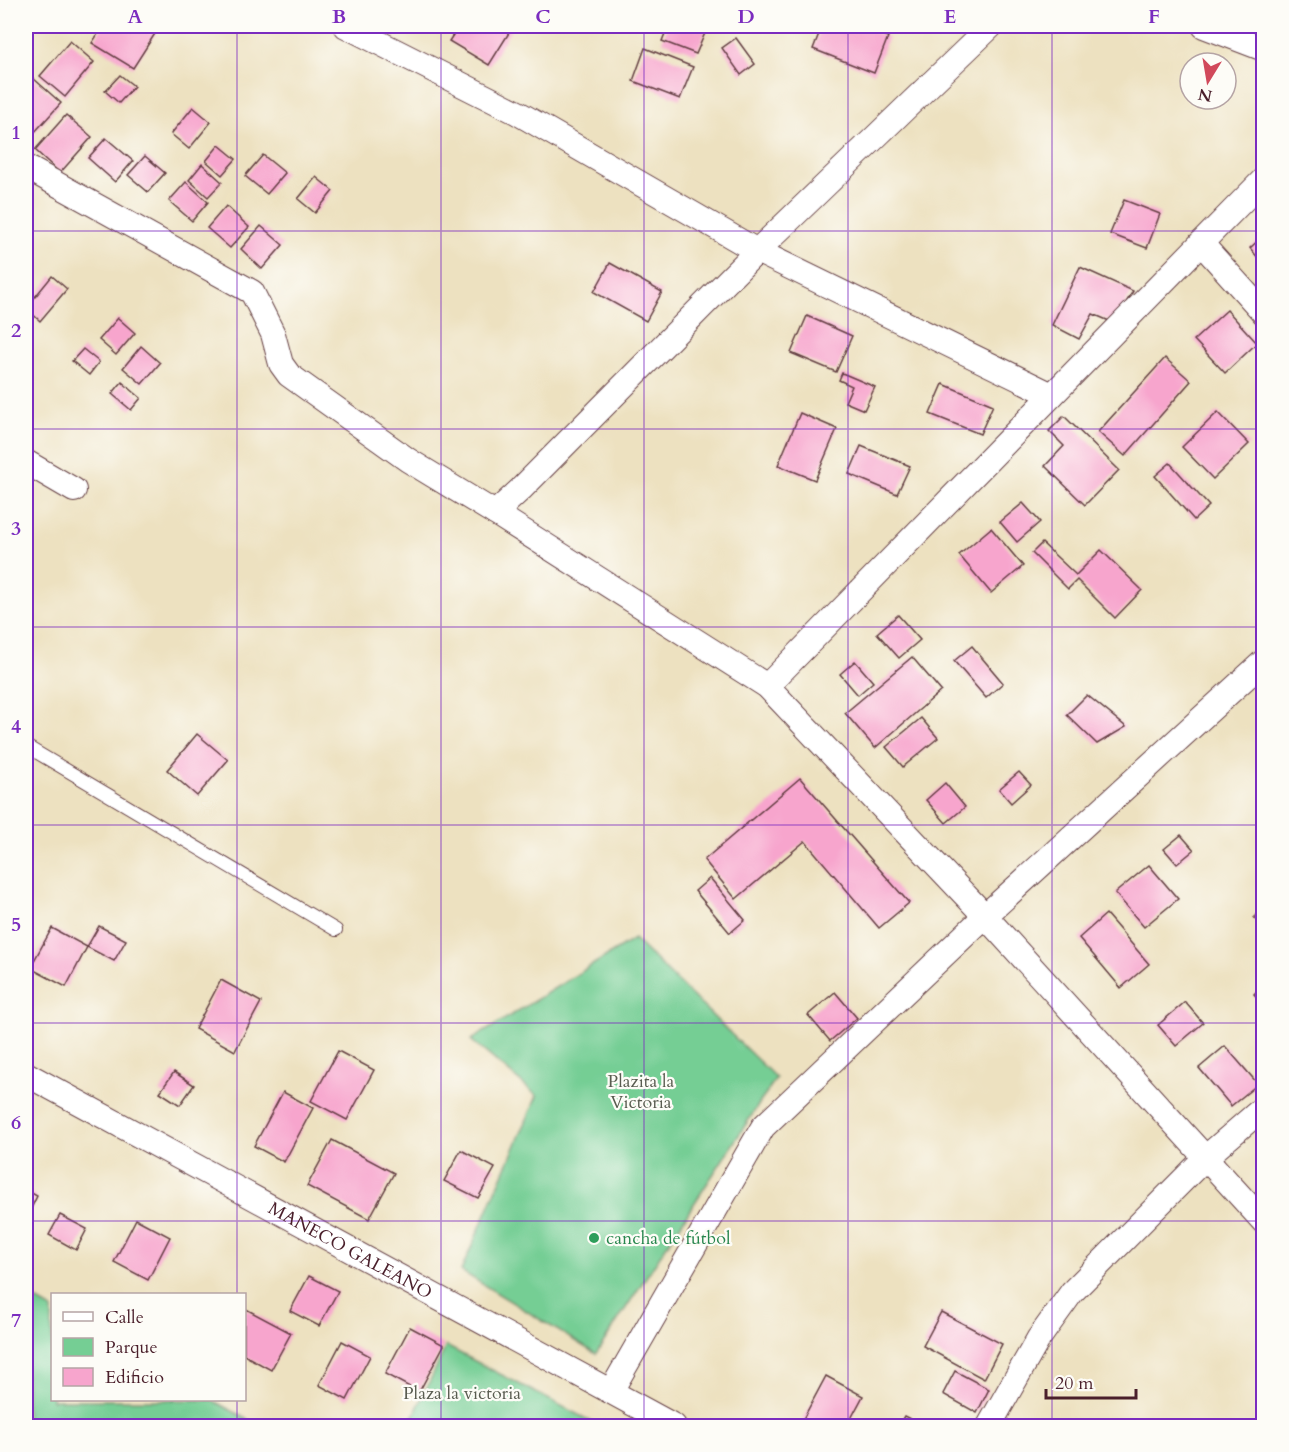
<svg xmlns="http://www.w3.org/2000/svg" width="1289" height="1452" font-family="Cardo,serif">
	<rect width="100%" height="100%" fill="#fdfcf7"/>
	<filter id="ink" filterUnits="userSpaceOnUse"><feTurbulence type="fractalNoise" baseFrequency=".0167" numOctaves="2"/><feDisplacementMap in="SourceGraphic" scale="12" xChannelSelector="R" yChannelSelector="G"/><feConvolveMatrix kernelMatrix="1 2 1 2 8 2 1 2 1" color-interpolation-filters="sRGB"/></filter>
	<filter id="wash" filterUnits="userSpaceOnUse"><feTurbulence type="fractalNoise" baseFrequency=".008" numOctaves="4" result="noise"/><feDisplacementMap in="SourceGraphic" scale="24" xChannelSelector="R" yChannelSelector="G"/><feGaussianBlur stdDeviation="1.35" result="paint"/><feColorMatrix in="noise" values="0 0 0 0 0 0 0 0 0 0 0 0 0 0 0 0 0 1.4 0 .05"/><feComposite in="paint" operator="in"/></filter>
	<g filter="url(#wash)">
		<rect width="100%" height="100%" fill="#ede1c0"/>
		<g fill="#75ce94" stroke="#607660" stroke-width="1.5">
			<polygon points="634,939 776,1078 596,1354 461,1271 537,1096 471,1040"/>
			<polygon points="26,1294 52,1309 52,1400 212,1400 260,1426 26,1426"/>
			<polygon points="446,1346 600,1426 409,1426"/>
		</g>
		<g id="blocks">
			<g fill="#f7a5cd">
				<polygon points="103,26 152,26 158,29 133,68 92,43"/>
				<polygon points="459,26 508,26 512,28 489,65 449,41"/>
				<polygon points="668,26 708,26 696,54 662,41"/>
				<polygon points="822,26 868,26 873,28 872,31 888,37 874,73 813,49"/>
				<polygon points="736,38 755,64 741,75 722,48"/>
				<polygon points="70,41 94,62 65,97 40,76"/>
				<polygon points="645,48 693,67 680,99 633,81"/>
				<polygon points="120,75 134,86 119,103 105,91"/>
				<polygon points="33,78 61,103 33,134 26,128 26,86"/>
				<polygon points="193,107 211,122 189,149 171,134"/>
				<polygon points="66,115 92,137 60,173 35,150"/>
				<polygon points="106,138 133,161 115,182 88,158"/>
				<polygon points="219,145 236,159 222,175 206,161"/>
				<polygon points="263,155 285,173 267,194 245,176"/>
				<polygon points="145,156 165,173 148,192 128,175"/>
				<polygon points="202,164 222,182 208,197 189,180"/>
				<polygon points="316,177 333,191 315,213 298,199"/>
				<polygon points="186,182 208,202 192,221 169,201"/>
				<polygon points="1124,200 1160,214 1147,248 1110,234"/>
				<polygon points="226,206 249,227 230,248 207,228"/>
				<polygon points="261,226 283,245 262,269 241,249"/>
				<polygon points="1263,236 1263,264 1250,248"/>
				<polygon points="610,263 662,292 646,321 594,292"/>
				<polygon points="1080,267 1133,291 1114,323 1093,314 1079,339 1052,325"/>
				<polygon points="52,276 67,289 40,321 26,308"/>
				<polygon points="1227,310 1257,343 1225,373 1194,340"/>
				<polygon points="807,316 852,336 836,372 791,353"/>
				<polygon points="118,318 135,333 116,355 99,340"/>
				<polygon points="141,346 160,363 142,384 123,368"/>
				<polygon points="83,349 99,362 89,375 72,361"/>
				<polygon points="1165,358 1191,381 1125,456 1098,432"/>
				<polygon points="842,373 875,387 864,410 845,402 852,386 839,380"/>
				<polygon points="122,382 141,398 131,410 112,394"/>
				<polygon points="943,384 993,405 980,434 930,414"/>
				<polygon points="1218,412 1249,444 1213,479 1182,447"/>
				<polygon points="800,413 837,429 815,480 778,465"/>
				<polygon points="1064,416 1119,470 1085,505 1045,466 1064,446 1049,431"/>
				<polygon points="861,446 910,466 897,494 849,474"/>
				<polygon points="1170,463 1209,506 1194,520 1155,476"/>
				<polygon points="1023,503 1040,522 1017,542 1000,522"/>
				<polygon points="991,528 1023,566 991,593 959,555"/>
				<polygon points="1042,543 1076,575 1101,550 1142,590 1115,618 1077,580 1068,589 1032,553"/>
				<polygon points="898,615 920,640 899,658 877,633"/>
				<polygon points="972,646 1003,683 986,698 954,661"/>
				<polygon points="912,657 941,691 875,748 845,713"/>
				<polygon points="855,661 873,682 858,695 840,674"/>
				<polygon points="1087,695 1126,727 1097,744 1067,715"/>
				<polygon points="921,718 938,738 903,767 886,747"/>
				<polygon points="197,734 228,760 197,796 167,770"/>
				<polygon points="1019,772 1031,785 1011,803 999,789"/>
				<polygon points="800,778 909,903 879,928 805,841 736,899 704,860"/>
				<polygon points="945,783 965,807 946,823 926,800"/>
				<polygon points="1181,835 1194,850 1177,864 1164,849"/>
				<polygon points="1149,865 1178,899 1144,927 1115,893"/>
				<polygon points="710,878 745,920 730,933 695,891"/>
				<polygon points="1263,909 1263,928 1254,917"/>
				<polygon points="1106,914 1149,964 1121,988 1079,938"/>
				<polygon points="99,926 126,940 114,961 87,947"/>
				<polygon points="52,928 87,947 66,987 30,968"/>
				<polygon points="221,980 261,1002 235,1051 195,1029"/>
				<polygon points="1263,985 1263,1004 1254,994"/>
				<polygon points="835,992 857,1018 830,1041 808,1015"/>
				<polygon points="1185,1002 1203,1023 1176,1046 1158,1025"/>
				<polygon points="1225,1046 1258,1084 1231,1106 1199,1068"/>
				<polygon points="338,1051 374,1070 347,1120 311,1101"/>
				<polygon points="174,1072 194,1085 180,1105 160,1092"/>
				<polygon points="283,1092 313,1108 284,1162 254,1146"/>
				<polygon points="332,1140 394,1173 369,1219 307,1186"/>
				<polygon points="461,1150 495,1168 478,1198 444,1181"/>
				<polygon points="26,1190 37,1196 26,1219"/>
				<polygon points="60,1215 87,1229 76,1250 49,1235"/>
				<polygon points="136,1219 170,1237 148,1280 114,1262"/>
				<polygon points="309,1276 338,1291 319,1326 290,1311"/>
				<polygon points="246,1309 291,1333 271,1370 244,1355 244,1312"/>
				<polygon points="941,1312 1002,1344 984,1379 923,1346"/>
				<polygon points="410,1327 444,1345 419,1392 385,1374"/>
				<polygon points="342,1341 370,1356 347,1400 319,1385"/>
				<polygon points="955,1371 989,1389 977,1413 943,1394"/>
				<polygon points="826,1376 863,1396 847,1426 813,1426 802,1421"/>
				<polygon points="904,1416 924,1426 898,1426"/>
			</g>
		</g>
	</g>
	<g filter="url(#ink)">
		<use href="#blocks" fill-opacity="0" stroke="#623c41" stroke-width="1.5"/>
		<g fill="none" stroke-linecap="round" stroke-linejoin="round">
			<defs>
				<polyline id="lane" points="26,746 336,930"/>
				<g id="street">
					<polyline points="346,26 518,113 757,251 1052,395"/>
					<polyline points="1204,26 1264,49"/>
					<polyline points="26,167 252,292 273,334 281,364 289,375 408,460 495,513 767,686 985,916 1264,1222"/>
					<polyline points="1201,243 1264,313"/>
					<polyline points="26,462 74,490"/>
					<polyline points="495,513 521,489 757,251 991,26"/>
					<polyline points="767,686 1264,179"/>
					<path id="s1" d="M26 1074 674 1426"/>
					<polyline points="611,1391 763,1127 985,916 1264,661"/>
					<polyline points="989,1426 1039,1338 1072,1292 1205,1158 1264,1107"/>
				</g>
			</defs>
			<use href="#lane" stroke="#623c41" stroke-width="14"/>
			<use href="#street" stroke="#623c41" stroke-width="26"/>
			<use href="#lane" stroke="#fff" stroke-width="12"/>
			<use href="#street" stroke="#fff" stroke-width="24"/>
		</g>
	</g>
	<path fill="none" stroke="#7b2cbf" stroke-width="1.5" stroke-opacity="0.55" d="M237 26V1294M441 26V1426M644 26V1426M848 26V1426M1052 26V1426M26 231H1264M26 429H1264M26 627H1264M26 825H1264M26 1023H1264M26 1221H1264M237 1400V1426"/>
	<circle fill="#2e9e5b" stroke="#fdfcf7" stroke-width="2" cx="594" cy="1238" r="6"/>
	<g text-anchor="middle" dominant-baseline="central" stroke-width="4.5" stroke-linejoin="round" paint-order="stroke">
		<g font-size="18" fill="#595c50" stroke="#fdfcf7">
			<text x="641" y="1081">Plazita la<tspan x="641" dy="21">Victoria</tspan></text>
			<text x="462" y="1393">Plaza la victoria</text>
		</g>
		<g font-size="18" fill="#27864d" stroke="#fdfcf7" text-anchor="start">
			<text x="606" y="1238">cancha de fútbol</text>
		</g>
		<g font-size="18" fill="#4a1f2b" stroke="#fdfcf7">
			<text stroke="none"><textPath href="#s1" startOffset="369">MANECO GALEANO</textPath></text>
		</g>
	</g>
	<rect width="1289" height="1452" fill="none" stroke="#fdfcf7" stroke-width="66"/>
	<rect x="51" y="1293" width="195" height="108" fill="#fdfcf7" stroke="#b5a4a5" stroke-width="1.5"/>
	<rect x="63" y="1312" width="30" height="9" fill="#ffffff" stroke="#b5a4a5" stroke-width="1.5"/>
	<text x="105" y="1323" font-size="18" fill="#4a1f2b">Calle</text>
	<rect x="63" y="1338" width="30" height="18" fill="#75ce94" stroke="#b5a4a5" stroke-width="1.5"/>
	<text x="105" y="1353" font-size="18" fill="#4a1f2b">Parque</text>
	<rect x="63" y="1368" width="30" height="18" fill="#f7a5cd" stroke="#b5a4a5" stroke-width="1.5"/>
	<text x="105" y="1383" font-size="18" fill="#4a1f2b">Edificio</text>
	<g transform="translate(1208 81) rotate(191)"><circle r="28" fill="#fdfcf7" stroke="#b5a4a5" stroke-width="1.5"/>
	<path d="M0-4.5L10 22L0 15L-10 22Z" fill="#d1495b"/>
	<text y="-9" font-size="16" font-weight="bold" text-anchor="middle" fill="#4a1f2b">N</text>
	</g>
	<path d="M1046 1389v9h90v-9" fill="none" stroke="#4a1f2b" stroke-width="3"/>
	<text x="1055" y="1389" font-size="18" fill="#4a1f2b" stroke="#fdfcf7" stroke-width="4.5" paint-order="stroke">20 m</text>
	<rect x="33" y="33" width="1223" height="1386" fill="none" stroke="#7b2cbf" stroke-width="2"/>
	<g font-size="20" text-anchor="middle" font-weight="bold" fill="#7b2cbf">
		<text x="135" y="23">A</text>
		<text x="339" y="23">B</text>
		<text x="543" y="23">C</text>
		<text x="746" y="23">D</text>
		<text x="950" y="23">E</text>
		<text x="1154" y="23">F</text>
		<text x="16" y="139">1</text>
		<text x="16" y="337">2</text>
		<text x="16" y="535">3</text>
		<text x="16" y="733">4</text>
		<text x="16" y="931">5</text>
		<text x="16" y="1129">6</text>
		<text x="16" y="1327">7</text>
	</g>
</svg>
